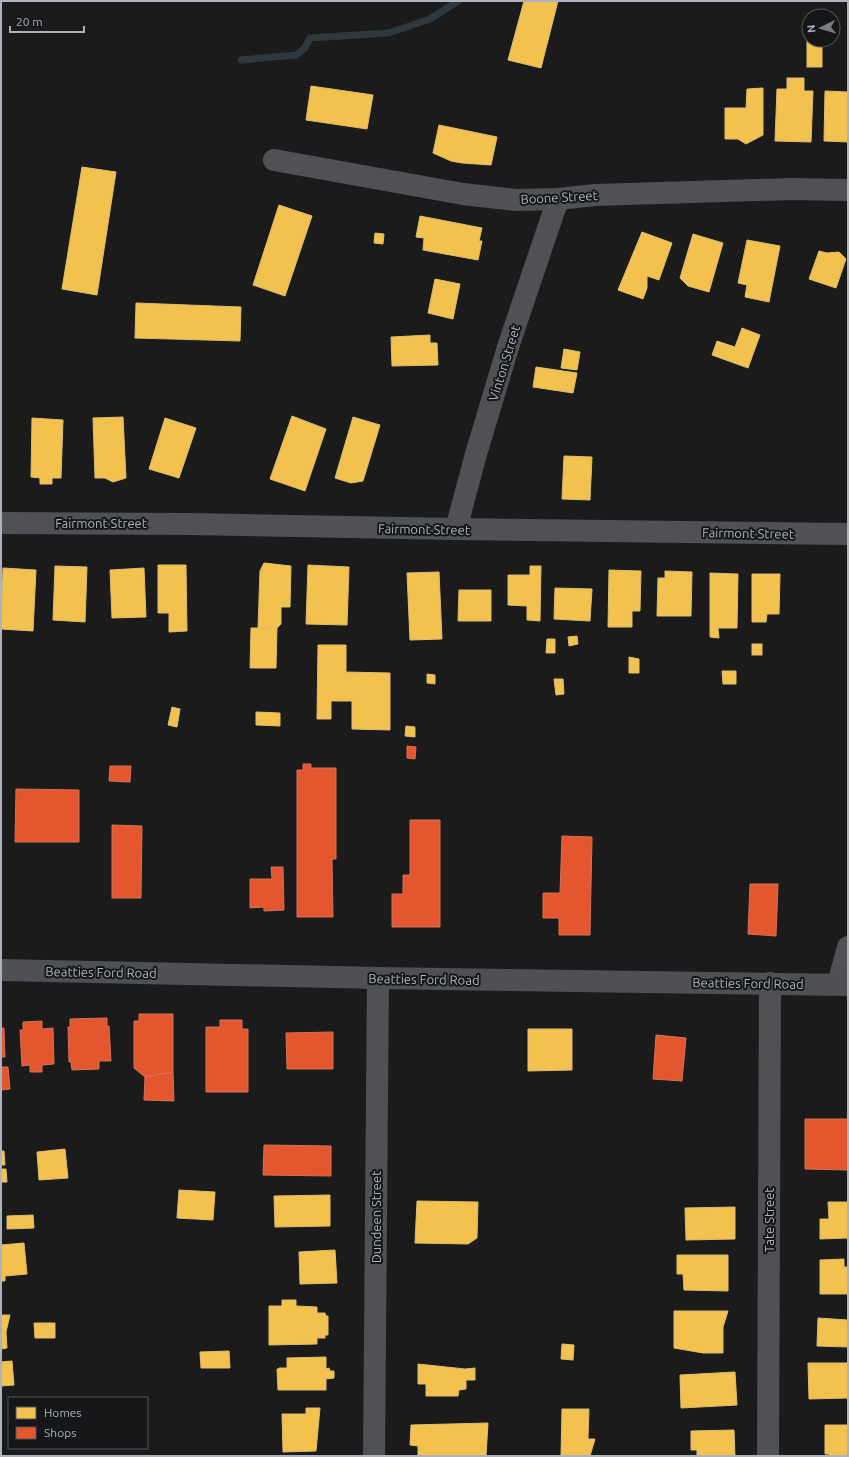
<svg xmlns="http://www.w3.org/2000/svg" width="849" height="1457" font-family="Ubuntu,sans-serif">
	<rect width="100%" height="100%" fill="#1b1b1c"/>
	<g fill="#f2c14e" stroke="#ddbd70">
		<polygon points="524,1 558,1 541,68 508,60"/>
		<rect x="807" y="41" width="15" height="26"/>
		<polygon points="787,78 804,78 804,91 813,91 811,142 775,141 777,89 787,89"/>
		<polygon points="311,86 373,95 367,129 306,120"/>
		<polygon points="763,88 763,135 746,144 738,139 725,139 725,108 746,108 747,89"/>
		<polygon points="825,91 848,92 848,142 824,141"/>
		<polygon points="439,125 497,137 491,165 462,163 451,161 433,153"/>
		<polygon points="82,167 116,172 97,295 62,289"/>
		<polygon points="279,205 312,216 285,296 253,285"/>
		<polygon points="420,216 482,228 479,241 482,241 478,260 423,250 424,238 416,237"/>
		<polygon points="642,232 672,243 659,280 647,276 647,288 643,299 618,290"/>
		<polygon points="375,233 384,234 383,244 374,243"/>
		<polygon points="693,234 723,243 709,292 688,286 680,278"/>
		<polygon points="747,240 780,246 769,302 745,297 747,285 738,283"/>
		<polygon points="819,251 827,253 839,252 846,259 836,288 809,279"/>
		<polygon points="435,279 460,284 453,319 428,313"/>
		<polygon points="136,303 241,307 240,341 135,338"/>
		<polygon points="742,328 760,335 748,368 712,355 717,341 735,347"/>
		<polygon points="430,335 430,343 437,343 438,365 392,366 391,337"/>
		<polygon points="564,349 580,352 577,370 561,368"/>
		<polygon points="536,367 577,373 573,393 533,387"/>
		<polygon points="292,416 326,429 305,491 270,479"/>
		<polygon points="123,417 126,478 113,482 105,478 95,478 93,418"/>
		<polygon points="353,417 380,425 363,481 351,483 335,478"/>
		<polygon points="32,418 63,420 61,478 52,478 52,484 40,484 40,478 31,477"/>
		<polygon points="165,418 196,428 179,478 149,469"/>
		<polygon points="564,456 592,457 590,500 562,499"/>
		<polygon points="264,563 291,566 290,607 281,607 281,624 277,628 258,628 260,571"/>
		<polygon points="158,565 186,565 187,631 169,632 169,613 158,613"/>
		<polygon points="308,565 349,567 347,625 306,624"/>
		<polygon points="55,566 87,567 85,622 53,620"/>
		<polygon points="530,566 541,566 540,621 527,620 527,606 508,605 508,575 530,575"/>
		<polygon points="3,568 36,570 33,631 1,629"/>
		<polygon points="144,568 146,617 112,618 110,570"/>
		<polygon points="609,570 641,571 640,611 632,611 632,627 608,627"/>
		<polygon points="665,571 692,572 691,616 657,616 658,578 665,578"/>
		<polygon points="439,572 442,639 410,640 407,573"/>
		<polygon points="710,573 738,574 737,628 718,628 719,638 710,637"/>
		<polygon points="752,574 780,574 779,614 767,614 766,622 752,622"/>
		<polygon points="555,588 592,589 590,621 554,619"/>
		<polygon points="459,590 491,590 491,621 458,621"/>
		<polygon points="251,628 277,628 276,668 250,668"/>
		<polygon points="577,636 578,644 569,646 568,637"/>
		<polygon points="547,639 555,639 555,653 546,653"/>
		<rect x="752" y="644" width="10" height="11"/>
		<polygon points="318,645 346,645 346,672 390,673 390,730 352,729 352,701 331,701 331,719 317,719"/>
		<polygon points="629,657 639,659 639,673 629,673"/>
		<polygon points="722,671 736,671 736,684 723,684"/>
		<polygon points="427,674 435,675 435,684 427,683"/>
		<polygon points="554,679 563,679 564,694 556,695"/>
		<polygon points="172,707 180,709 177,727 168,725"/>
		<polygon points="256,712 280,713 280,726 256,725"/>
		<polygon points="406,726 415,727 415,737 405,736"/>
		<polygon points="528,1029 572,1029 572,1070 528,1071"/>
		<polygon points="65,1149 68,1178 39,1180 37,1152"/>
		<polygon points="1,1151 4,1151 5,1165 1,1165"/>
		<polygon points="1,1169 6,1169 7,1182 1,1182"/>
		<polygon points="179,1190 215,1192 213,1220 177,1218"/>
		<polygon points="330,1195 330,1226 275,1227 274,1196"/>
		<polygon points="417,1201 478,1202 477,1238 468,1244 415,1243"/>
		<polygon points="828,1202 848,1202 848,1238 820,1239 820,1219 829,1219"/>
		<polygon points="735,1207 735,1239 686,1240 685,1208"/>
		<polygon points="33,1215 34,1228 7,1229 7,1216"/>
		<polygon points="24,1243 27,1274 5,1276 5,1281 1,1281 1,1245"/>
		<polygon points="335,1250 337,1283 300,1284 299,1252"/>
		<polygon points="677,1255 728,1255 728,1291 684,1290 683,1274 677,1274"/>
		<polygon points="844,1259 844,1267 848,1267 848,1294 820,1294 820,1260"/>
		<polygon points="282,1300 296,1300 296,1306 317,1307 317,1313 325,1313 326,1316 328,1316 328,1335 325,1335 325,1338 317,1338 317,1344 269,1345 269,1306 282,1306"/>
		<polygon points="674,1311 728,1311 723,1327 723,1353 703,1353 674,1348"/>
		<polygon points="1,1315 10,1315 6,1332 7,1348 1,1349"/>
		<polygon points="818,1318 848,1320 848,1347 817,1346"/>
		<polygon points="34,1323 55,1323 55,1338 35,1338"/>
		<polygon points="562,1344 574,1345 573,1360 561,1359"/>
		<polygon points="229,1351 230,1368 201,1368 200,1352"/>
		<polygon points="326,1357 326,1369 329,1368 330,1371 334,1371 334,1378 326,1379 326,1390 278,1390 277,1369 278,1369 279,1368 287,1368 287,1358"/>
		<polygon points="12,1361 14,1385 1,1386 1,1362"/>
		<polygon points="808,1363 848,1363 848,1398 809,1399"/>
		<polygon points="418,1364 465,1369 475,1368 475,1380 466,1380 466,1389 459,1390 458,1396 426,1396 426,1384 418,1384"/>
		<polygon points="735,1372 737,1405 681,1408 680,1375"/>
		<polygon points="306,1408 320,1408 316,1451 283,1452 282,1414 306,1414"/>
		<polygon points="562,1409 589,1409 588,1439 595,1439 590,1456 561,1456"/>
		<polygon points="488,1423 486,1456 418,1456 418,1446 410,1445 411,1425"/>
		<polygon points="825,1425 848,1425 848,1456 829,1456 829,1454 825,1454"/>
		<polygon points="734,1430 735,1456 697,1456 697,1450 691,1450 691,1431"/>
	</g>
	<g fill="#e4572e" stroke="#d37359">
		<polygon points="407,746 416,747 415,759 407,758"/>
		<polygon points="303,764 311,764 311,768 336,768 336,859 332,859 333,917 297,917 297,770 303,770"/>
		<polygon points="110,766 131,766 130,782 109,781"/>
		<polygon points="16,789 79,790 79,842 15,842"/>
		<polygon points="410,820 440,820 440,927 392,927 392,894 403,894 403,875 410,875"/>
		<polygon points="112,825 142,826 141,898 112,898"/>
		<polygon points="562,836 592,837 590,935 559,935 559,918 543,918 543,893 560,893"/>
		<polygon points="271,867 283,867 284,910 264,911 264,907 250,908 250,879 272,879"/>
		<polygon points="750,884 778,884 776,936 748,934"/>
		<polygon points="139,1014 173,1014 173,1072 145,1077 134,1068 134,1021 139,1021"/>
		<polygon points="107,1018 107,1026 109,1026 111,1061 99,1061 99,1069 72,1070 71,1062 69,1062 68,1027 70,1027 70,1019"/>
		<polygon points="220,1020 242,1020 242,1029 248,1029 248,1092 206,1092 206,1027 220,1027"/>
		<polygon points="42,1021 42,1029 53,1028 54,1064 42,1065 42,1072 30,1072 30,1065 22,1066 20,1030 23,1030 23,1022"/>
		<polygon points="1,1028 4,1028 5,1057 1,1057"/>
		<polygon points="333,1032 333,1069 287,1069 286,1033"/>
		<polygon points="656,1035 686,1038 682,1081 653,1079"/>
		<polygon points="1,1067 8,1067 10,1089 1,1090"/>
		<polygon points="173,1072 174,1101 144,1100 145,1077"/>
		<polygon points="805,1119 848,1119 848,1170 805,1169"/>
		<polygon points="264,1145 331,1146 331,1176 263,1175"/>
	</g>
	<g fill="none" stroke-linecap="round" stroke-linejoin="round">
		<polyline stroke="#2d383f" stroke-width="7" points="241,60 296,55 305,48 310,38 389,33 430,19 458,1"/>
		<g stroke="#505155" stroke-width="22">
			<polyline points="274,160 463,194 516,200 558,199 595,195 791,189 848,190"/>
			<polyline points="1,523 190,524 456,529 848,534"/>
			<polyline points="456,529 476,454 509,344 558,199"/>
			<polyline points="838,984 848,947"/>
			<polyline points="374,1456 378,978"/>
			<polyline points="768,1456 770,983"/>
		</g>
		<polyline stroke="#4e5053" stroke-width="22" points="1,970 378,978 848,985"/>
	</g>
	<g text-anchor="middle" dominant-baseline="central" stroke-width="4" stroke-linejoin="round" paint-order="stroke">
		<g font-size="13" fill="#acb3be" stroke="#151618">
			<text transform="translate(559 197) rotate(-3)">Boone Street</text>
			<text transform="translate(504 363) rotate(-73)">Vinton Street</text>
			<text x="101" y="523">Fairmont Street</text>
			<text transform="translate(424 529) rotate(1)">Fairmont Street</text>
			<text transform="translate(748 533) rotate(1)">Fairmont Street</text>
			<text transform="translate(101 972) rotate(1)">Beatties Ford Road</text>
			<text transform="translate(424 979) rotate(1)">Beatties Ford Road</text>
			<text transform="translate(748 983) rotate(1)">Beatties Ford Road</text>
			<text transform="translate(376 1217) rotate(-90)">Dundeen Street</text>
			<text transform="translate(769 1220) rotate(-90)">Tate Street</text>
		</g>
	</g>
	<rect width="849" height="1457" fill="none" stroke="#acb3be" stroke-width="4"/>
	<rect x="8" y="1397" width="140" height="52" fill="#151618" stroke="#51555a"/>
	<rect x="16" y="1407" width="20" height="12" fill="#f2c14e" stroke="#51555a"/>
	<text x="44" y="1417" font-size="12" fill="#acb3be">Homes</text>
	<rect x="16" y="1427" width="20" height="12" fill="#e4572e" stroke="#51555a"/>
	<text x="44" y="1437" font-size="12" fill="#acb3be">Shops</text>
	<g transform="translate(821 28) rotate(265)"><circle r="19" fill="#151618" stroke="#51555a"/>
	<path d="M0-3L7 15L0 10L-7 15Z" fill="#797e85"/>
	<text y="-6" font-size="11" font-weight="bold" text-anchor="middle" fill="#acb3be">N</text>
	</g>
	<path d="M10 26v6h74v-6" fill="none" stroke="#acb3be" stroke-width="2"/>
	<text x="16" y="26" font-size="12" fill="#acb3be" stroke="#151618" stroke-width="3" paint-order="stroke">20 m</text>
</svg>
